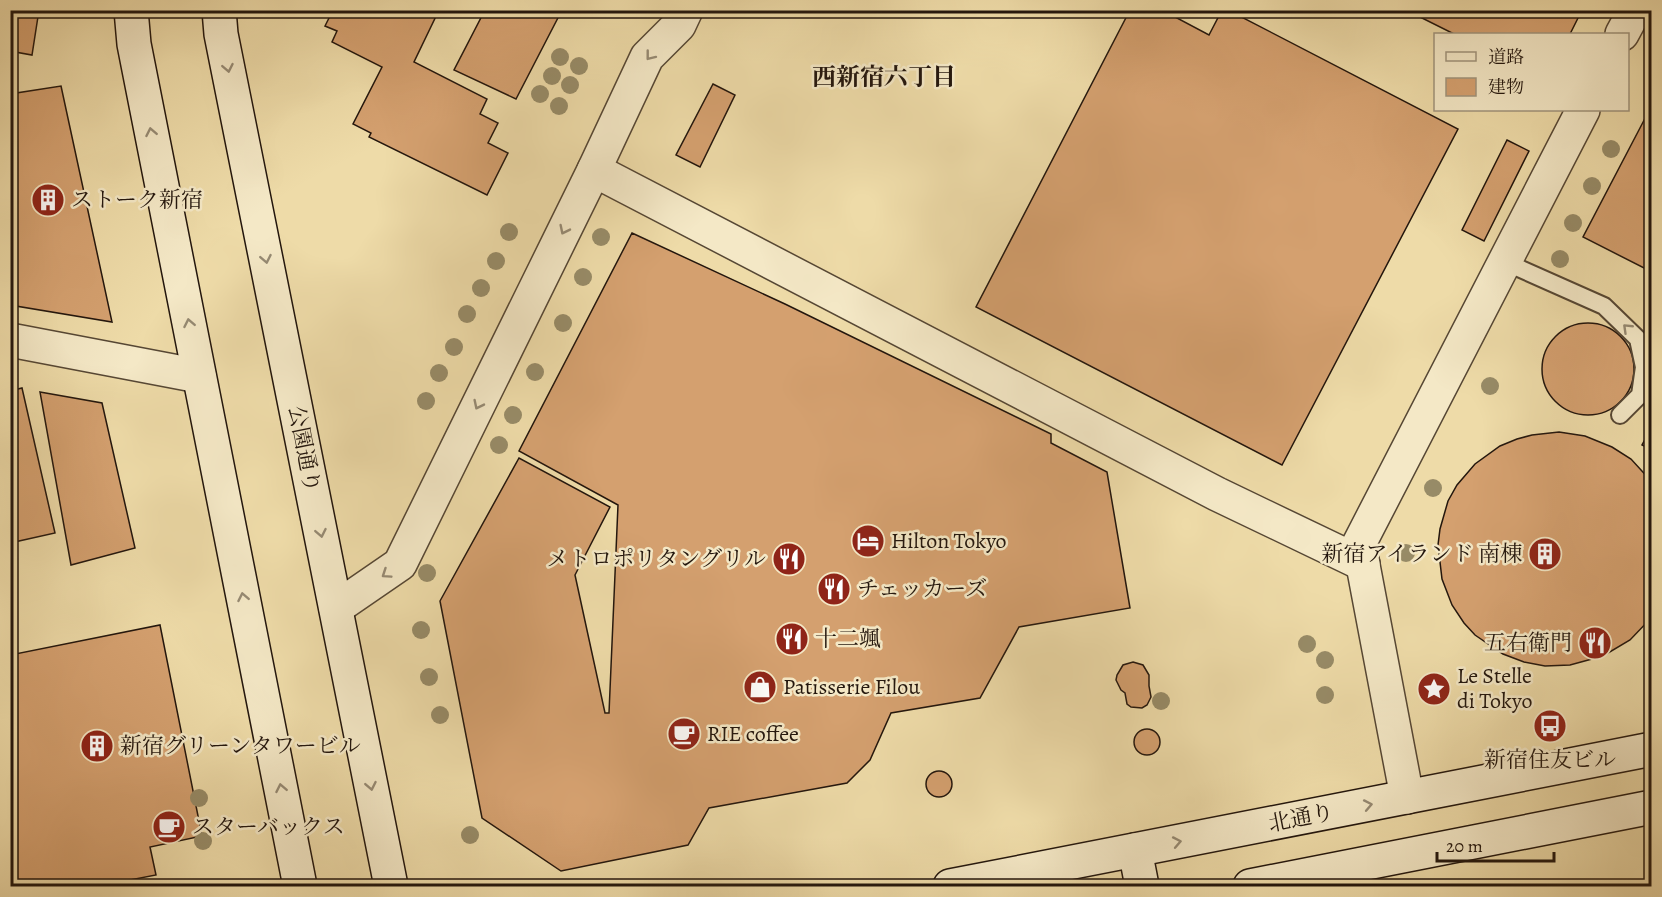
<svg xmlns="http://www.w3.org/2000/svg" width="1662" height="897" font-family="Alegreya,'Noto Serif JP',serif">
	<rect width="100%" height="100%" fill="#eedba8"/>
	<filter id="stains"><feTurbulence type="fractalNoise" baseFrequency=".00333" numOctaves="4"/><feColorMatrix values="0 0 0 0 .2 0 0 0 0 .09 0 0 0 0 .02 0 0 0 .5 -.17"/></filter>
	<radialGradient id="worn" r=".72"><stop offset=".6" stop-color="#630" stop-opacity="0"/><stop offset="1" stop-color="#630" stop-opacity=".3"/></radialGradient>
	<g fill="#d4a06f" stroke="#23160d" stroke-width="1.5">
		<polygon points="10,10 39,10 32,55 10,51"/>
		<polygon points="333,10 439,10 414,62 487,99 480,114 498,123 488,143 508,153 487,195 369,137 371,133 353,124 382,67 332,42 337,31 325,26"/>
		<polygon points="485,10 562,10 516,99 454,70"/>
		<polygon points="1130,10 1162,10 1209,35 1222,10 1228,10 1458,129 1282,465 976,307"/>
		<polygon points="1406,10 1582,10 1570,34 1454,34"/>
		<polygon points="713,84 735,95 700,167 676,155"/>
		<polygon points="61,86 112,322 10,305 10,94"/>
		<polygon points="1652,105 1652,272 1583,237"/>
		<polygon points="1507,140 1529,151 1484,241 1462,230"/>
		<polygon points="632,233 785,304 1051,434 1051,443 1107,472 1130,608 1019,627 980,698 891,713 870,760 847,783 709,808 688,845 561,871 482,818 440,601 519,458 610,507 575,575 605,713 609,713 618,505 519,451"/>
		<circle cx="1588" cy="369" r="46"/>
		<polygon points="22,388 55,533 10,543 10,391"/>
		<polygon points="40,392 102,403 135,548 71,565"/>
		<polygon points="1652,427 1652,450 1642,445"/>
		<polygon points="1559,432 1585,436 1612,447 1631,459 1652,482 1652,617 1630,640 1603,656 1570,665 1545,666 1524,662 1503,654 1475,635 1464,623 1452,605 1442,579 1438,545 1440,529 1448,501 1457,485 1475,464 1500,446 1517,439 1532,435"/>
		<polygon points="160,625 202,836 150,847 156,875 99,886 10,886 10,655"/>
		<polygon points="1133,662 1143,665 1149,675 1149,686 1151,697 1147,705 1142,708 1131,707 1127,704 1125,693 1121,690 1116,680 1117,675 1123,665"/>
		<circle cx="1147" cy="742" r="13"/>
		<circle cx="939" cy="784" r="13"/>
	</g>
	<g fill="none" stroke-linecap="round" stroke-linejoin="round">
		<defs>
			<polyline id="lane" points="1505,262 1604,306 1638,339 1644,367 1640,395 1620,415"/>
			<g id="street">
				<polyline points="1622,34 1635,10"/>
				<polyline points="594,170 1217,494 1363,564"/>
				<polyline points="10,340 199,376"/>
				<polyline points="336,608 400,564 594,170 647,57 679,25 686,10"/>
				<polyline points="1407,797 1359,544 1583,110"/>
			</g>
			<g id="secondary">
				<polyline points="131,10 134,44 300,886"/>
				<polyline points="219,10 221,34 391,886"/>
				<polyline points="1135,850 1142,886"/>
				<polyline points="950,886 1652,749"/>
				<polyline points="1250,886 1652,807"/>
			</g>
		</defs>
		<use href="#lane" stroke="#564734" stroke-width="20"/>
		<use href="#street" stroke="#564734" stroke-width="36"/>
		<use href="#secondary" stroke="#23160d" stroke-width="36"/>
		<use href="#lane" stroke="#f4e8c6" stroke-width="16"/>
		<use href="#street" stroke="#f4e8c6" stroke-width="33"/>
		<use href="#secondary" stroke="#f4e8c6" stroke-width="33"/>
	</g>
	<g fill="#978b67">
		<circle cx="560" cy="57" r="9"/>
		<circle cx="579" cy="66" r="9"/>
		<circle cx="552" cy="76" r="9"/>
		<circle cx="570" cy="85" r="9"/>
		<circle cx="540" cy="94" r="9"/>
		<circle cx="559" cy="106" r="9"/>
		<circle cx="1611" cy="149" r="9"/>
		<circle cx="1592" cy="186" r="9"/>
		<circle cx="1573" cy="223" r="9"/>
		<circle cx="509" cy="232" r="9"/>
		<circle cx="601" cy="237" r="9"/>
		<circle cx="1560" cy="259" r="9"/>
		<circle cx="496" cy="261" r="9"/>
		<circle cx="583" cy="277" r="9"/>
		<circle cx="481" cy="288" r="9"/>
		<circle cx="467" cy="314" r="9"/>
		<circle cx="563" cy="323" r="9"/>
		<circle cx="454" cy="347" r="9"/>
		<circle cx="535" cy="372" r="9"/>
		<circle cx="439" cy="373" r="9"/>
		<circle cx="1490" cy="386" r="9"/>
		<circle cx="426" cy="401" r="9"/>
		<circle cx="513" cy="415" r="9"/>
		<circle cx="499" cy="445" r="9"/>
		<circle cx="1433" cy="488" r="9"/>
		<circle cx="1406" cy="553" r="9"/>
		<circle cx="427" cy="573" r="9"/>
		<circle cx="421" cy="630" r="9"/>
		<circle cx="1307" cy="644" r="9"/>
		<circle cx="1325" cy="660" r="9"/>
		<circle cx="429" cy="677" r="9"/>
		<circle cx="1325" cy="695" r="9"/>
		<circle cx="1161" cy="701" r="9"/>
		<circle cx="440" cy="715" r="9"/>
		<circle cx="199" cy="798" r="9"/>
		<circle cx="470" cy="835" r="9"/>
		<circle cx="203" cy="841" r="9"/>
	</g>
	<defs><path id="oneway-chevron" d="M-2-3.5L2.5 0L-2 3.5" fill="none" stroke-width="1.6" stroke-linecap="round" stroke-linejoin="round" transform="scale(1.5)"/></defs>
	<g stroke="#968a73">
		<use href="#oneway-chevron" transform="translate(650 56) rotate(128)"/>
		<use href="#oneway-chevron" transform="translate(228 68) rotate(79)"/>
		<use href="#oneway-chevron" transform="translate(151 132) rotate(-101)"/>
		<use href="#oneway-chevron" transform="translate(564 230) rotate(116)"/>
		<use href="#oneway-chevron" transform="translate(266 259) rotate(79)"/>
		<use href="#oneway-chevron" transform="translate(189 323) rotate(-101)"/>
		<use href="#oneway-chevron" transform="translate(1627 328) rotate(-136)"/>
		<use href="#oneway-chevron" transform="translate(478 405) rotate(116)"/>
		<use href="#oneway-chevron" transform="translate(321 533) rotate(79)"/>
		<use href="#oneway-chevron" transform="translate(386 574) rotate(146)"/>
		<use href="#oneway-chevron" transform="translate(243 597) rotate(-101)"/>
		<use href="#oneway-chevron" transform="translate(371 786) rotate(79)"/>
		<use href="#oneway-chevron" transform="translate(281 788) rotate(-101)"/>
		<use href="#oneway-chevron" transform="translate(1368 805) rotate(-11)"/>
		<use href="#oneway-chevron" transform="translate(1177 842) rotate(-11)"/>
	</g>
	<defs>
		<symbol id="building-disc" viewBox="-11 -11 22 22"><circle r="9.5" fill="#8f2418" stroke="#f4e8c6"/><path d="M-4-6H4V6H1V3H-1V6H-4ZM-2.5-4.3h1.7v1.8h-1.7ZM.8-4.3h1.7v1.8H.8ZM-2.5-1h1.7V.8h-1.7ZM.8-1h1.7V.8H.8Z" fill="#fff"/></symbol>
		<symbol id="hotel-disc" viewBox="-11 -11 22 22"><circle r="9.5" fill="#8f2418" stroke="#f4e8c6"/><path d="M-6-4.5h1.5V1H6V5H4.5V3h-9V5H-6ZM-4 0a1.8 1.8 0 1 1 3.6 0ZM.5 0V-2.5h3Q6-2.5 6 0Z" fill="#fff"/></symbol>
		<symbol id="restaurant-disc" viewBox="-11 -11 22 22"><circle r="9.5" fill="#8f2418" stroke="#f4e8c6"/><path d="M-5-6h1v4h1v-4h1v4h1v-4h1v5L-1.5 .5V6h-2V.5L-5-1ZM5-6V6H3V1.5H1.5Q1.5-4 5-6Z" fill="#fff"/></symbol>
		<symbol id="shop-disc" viewBox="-11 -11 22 22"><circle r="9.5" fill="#8f2418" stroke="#f4e8c6"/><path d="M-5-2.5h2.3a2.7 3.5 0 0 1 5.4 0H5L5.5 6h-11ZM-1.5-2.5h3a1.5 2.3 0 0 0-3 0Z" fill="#fff"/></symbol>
		<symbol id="sight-disc" viewBox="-11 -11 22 22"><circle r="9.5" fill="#8f2418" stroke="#f4e8c6"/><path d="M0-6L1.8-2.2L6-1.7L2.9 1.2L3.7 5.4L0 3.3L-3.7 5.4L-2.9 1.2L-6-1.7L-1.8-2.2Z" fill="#fff"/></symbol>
		<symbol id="bus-disc" viewBox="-11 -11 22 22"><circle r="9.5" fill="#8f2418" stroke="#f4e8c6"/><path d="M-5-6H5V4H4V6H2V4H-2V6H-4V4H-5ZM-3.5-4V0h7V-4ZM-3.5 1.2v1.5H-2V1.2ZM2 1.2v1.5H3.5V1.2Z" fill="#fff"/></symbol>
		<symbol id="cafe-disc" viewBox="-11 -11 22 22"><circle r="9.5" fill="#8f2418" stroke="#f4e8c6"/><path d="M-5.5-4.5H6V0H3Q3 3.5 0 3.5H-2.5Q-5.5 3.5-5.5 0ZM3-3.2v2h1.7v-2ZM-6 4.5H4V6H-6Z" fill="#fff"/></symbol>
	</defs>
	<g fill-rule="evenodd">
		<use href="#building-disc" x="29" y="181" width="38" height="38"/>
		<use href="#hotel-disc" x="849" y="522" width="38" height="38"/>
		<use href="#building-disc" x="1526" y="535" width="38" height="38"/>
		<use href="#restaurant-disc" x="770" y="540" width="38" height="38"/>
		<use href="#restaurant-disc" x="815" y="570" width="38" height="38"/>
		<use href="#restaurant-disc" x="773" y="620" width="38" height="38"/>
		<use href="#restaurant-disc" x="1576" y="624" width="38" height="38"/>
		<use href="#shop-disc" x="741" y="668" width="38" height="38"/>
		<use href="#sight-disc" x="1415" y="670" width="38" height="38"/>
		<use href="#bus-disc" x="1531" y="707" width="38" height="38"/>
		<use href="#cafe-disc" x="665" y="715" width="38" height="38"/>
		<use href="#building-disc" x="78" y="727" width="38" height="38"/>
		<use href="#cafe-disc" x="150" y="808" width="38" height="38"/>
	</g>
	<g text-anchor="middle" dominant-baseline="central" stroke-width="5" stroke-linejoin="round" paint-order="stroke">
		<g font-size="22" fill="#23160d" stroke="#f4e8c6" text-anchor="start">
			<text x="71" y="200">ストーク新宿</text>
			<text x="891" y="541">Hilton Tokyo</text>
			<text x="1522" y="554" text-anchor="end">新宿アイランド 南棟</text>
			<text x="766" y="559" text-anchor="end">メトロポリタングリル</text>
			<text x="857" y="589">チェッカーズ</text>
			<text x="815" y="639">十二颯</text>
			<text x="1572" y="643" text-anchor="end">五右衛門</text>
			<text x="1457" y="676">Le Stelle<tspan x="1457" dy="25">di Tokyo</tspan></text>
			<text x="783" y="687">Patisserie Filou</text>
			<text x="707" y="734">RIE coffee</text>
			<text x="120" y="746">新宿グリーンタワービル</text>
			<text x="1550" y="760" text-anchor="middle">新宿住友ビル</text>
			<text x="192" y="827">スターバックス</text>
		</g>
		<g font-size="22" fill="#23160d" stroke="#f4e8c6">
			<text transform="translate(304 449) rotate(79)">公園通り</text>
			<text transform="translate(1301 818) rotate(-11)">北通り</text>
		</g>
		<g font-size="24" font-weight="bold" fill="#23160d" stroke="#f4e8c6">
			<text x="884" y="77">西新宿六丁目</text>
		</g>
	</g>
	<rect width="1662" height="897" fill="none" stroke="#eedba8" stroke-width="36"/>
	<rect x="12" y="12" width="1638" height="873" fill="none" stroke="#23160d" stroke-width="3"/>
	<rect x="18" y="18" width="1626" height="861" fill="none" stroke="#23160d" stroke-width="1.5"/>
	<rect x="1434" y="33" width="195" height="78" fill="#f4e8c6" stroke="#a0947c" stroke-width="1.5"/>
	<rect x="1446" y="52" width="30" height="9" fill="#f4e8c6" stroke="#a0947c" stroke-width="1.5"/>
	<text x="1488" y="63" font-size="18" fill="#23160d">道路</text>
	<rect x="1446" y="78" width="30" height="18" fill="#d4a06f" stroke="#a0947c" stroke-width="1.5"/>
	<text x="1488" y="93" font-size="18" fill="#23160d">建物</text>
	<path d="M1437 852v9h117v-9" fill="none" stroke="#23160d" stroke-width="3"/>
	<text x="1446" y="852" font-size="18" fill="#23160d" stroke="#f4e8c6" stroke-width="4.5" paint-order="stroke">20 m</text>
	<rect width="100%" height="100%" filter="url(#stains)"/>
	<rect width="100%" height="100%" fill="url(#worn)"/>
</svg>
